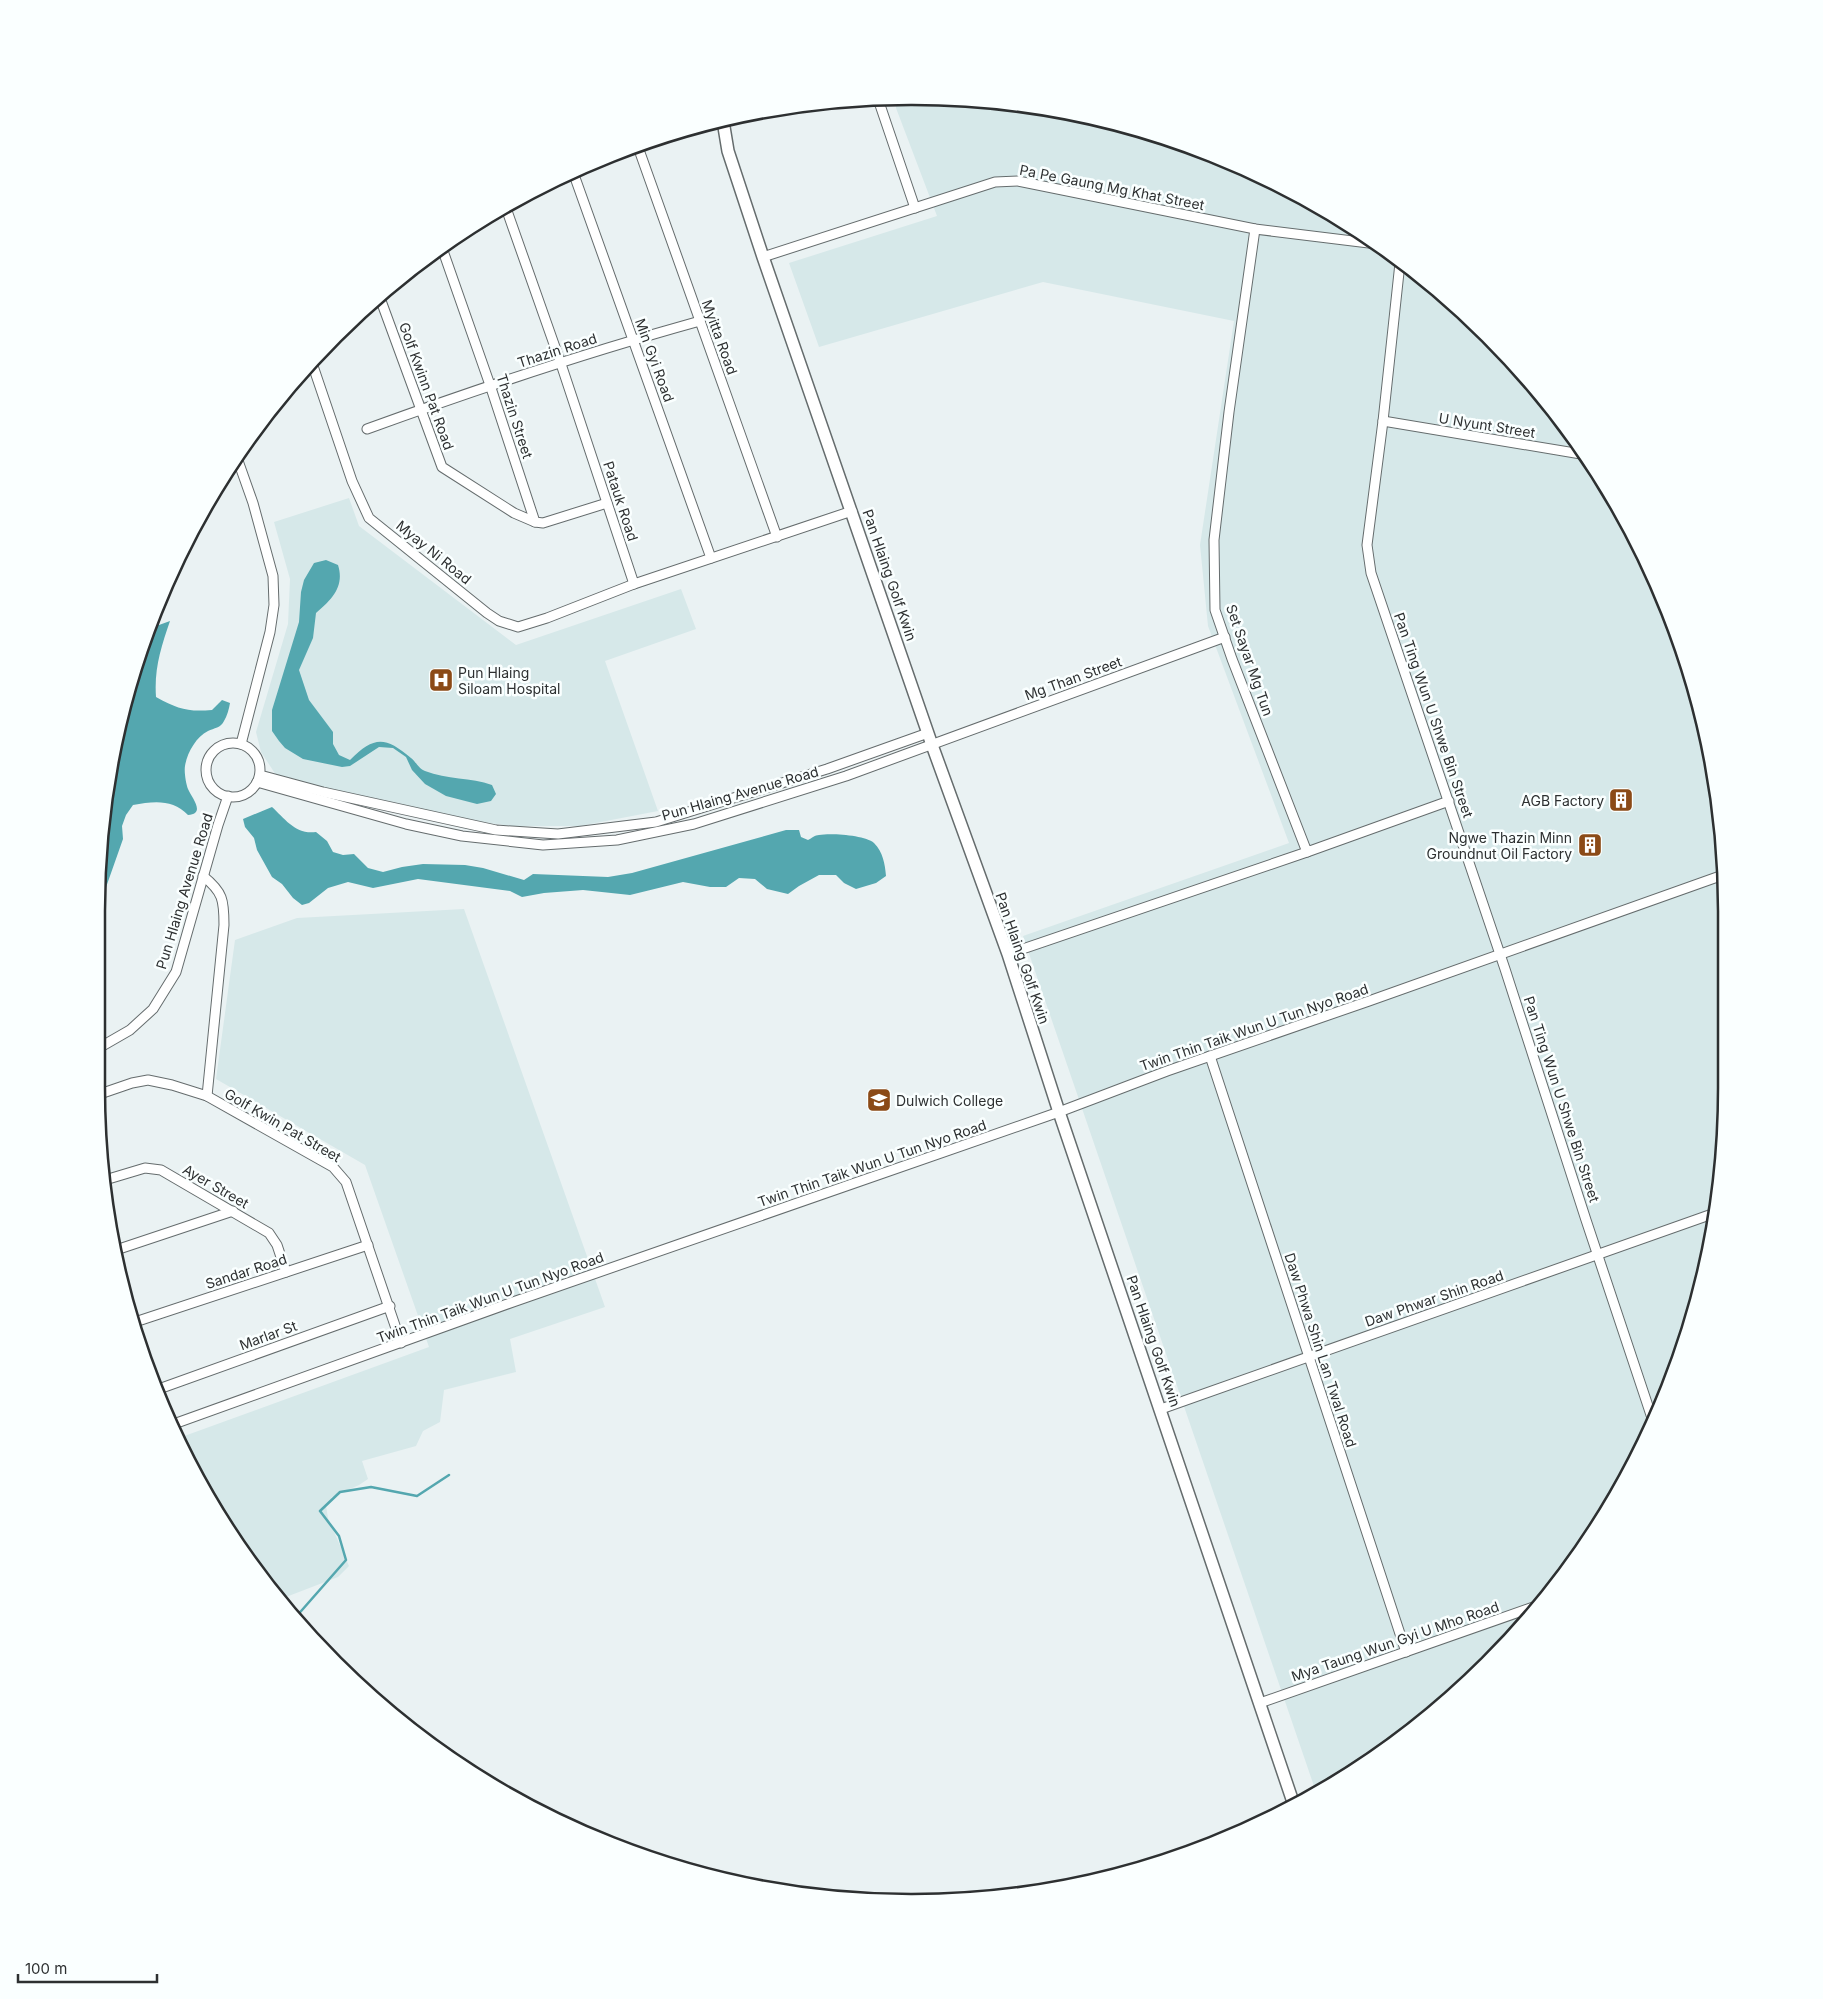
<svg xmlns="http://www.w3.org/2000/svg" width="1823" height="1999" font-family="Inter,sans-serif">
	<rect width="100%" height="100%" fill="#eaf2f3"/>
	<g fill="#d6e8e9">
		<polygon points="911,96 1070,112 1223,158 1364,233 1488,335 1589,458 1665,599 1711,752 1727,911 1720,1194 1684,1349 1618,1495 1524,1625 1408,1734 1316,1792 1023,936 1289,843 1208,626 1200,545 1234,321 1043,282 819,347 789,263 937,216 896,108 896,98"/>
		<polygon points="349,498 359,526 516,645 681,589 696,629 605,661 658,811 580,826 512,826 467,820 350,794 276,775 261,752 256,732 288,624 290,579 274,522"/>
		<polygon points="464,909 605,1307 510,1339 516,1372 444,1390 440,1422 423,1431 416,1446 362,1461 368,1479 359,1485 332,1497 326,1506 328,1518 349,1566 338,1577 286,1597 281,1603 265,1584 180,1448 176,1439 429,1347 365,1165 216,1079 235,940 297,918"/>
	</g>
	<g fill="#54a7af">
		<path d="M326 560 338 565C345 587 331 600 316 613L313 638 299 670 309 700 333 732V744L339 755 350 760C374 736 385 736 411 758 416 762 419 769 425 771 447 780 471 777 492 785L496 794 491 801 477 804 446 796 425 784 412 770 406 757 393 748 379 747 350 766 342 767 303 759 285 748 279 741 272 731V710L299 622 301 592 304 580 314 563Z"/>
		<polygon points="172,573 167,593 155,609 158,599"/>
		<path d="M170 621C161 647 154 669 156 697 178 709 187 712 212 710L222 700 230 703C229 709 227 716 224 721 221 728 214 728 208 731 196 737 187 753 185 766 184 772 186 784 188 789 192 798 206 814 188 815 173 799 154 801 133 805L126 815 122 826 123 839 98 910V858L112 752 152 622 159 625Z"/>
		<path d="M272 807C285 819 296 835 316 832L327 841 333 852 343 855 354 854 368 868 383 872 402 867 423 864 465 865 483 868 524 880 533 874 608 877 632 873 786 830H799L801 837 808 840C812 838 815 835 819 835 831 833 865 835 874 843 883 852 885 864 886 876L876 883 856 889 844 883 836 875H819L799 886 788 894 767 889 755 879 739 878 726 887H710L683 882 630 895 583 890 544 893 522 897 510 891 418 879 373 888 348 882 328 888 309 903 302 905 293 898 282 884 272 877 257 850 254 838 245 827 243 819Z"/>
	</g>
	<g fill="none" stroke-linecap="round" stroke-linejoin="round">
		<polyline stroke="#54a7af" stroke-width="2.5" points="295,1618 346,1560 339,1536 320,1511 340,1492 371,1487 417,1496 449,1475"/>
		<defs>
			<g id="minor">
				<polyline points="878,99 915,208"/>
				<polyline points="638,147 777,537"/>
				<polyline points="573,172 711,558"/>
				<polyline points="506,208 561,364 634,584 852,511"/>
				<polyline points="1255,229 1229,412 1214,540 1215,610 1232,659 1307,852 1449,801"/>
				<polyline points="442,248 490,385 535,522 543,523 607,503"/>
				<polyline points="763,257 995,182 1018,181 1255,229 1377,244"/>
				<polyline points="1400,263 1383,421 1367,545 1371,573 1505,969 1586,1220 1652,1418"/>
				<polyline points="380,298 442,467 514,513 535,522"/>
				<polyline points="312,363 352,481 369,518 487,613 499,621 518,627 547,618 634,584"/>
				<polyline points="1383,421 1587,455"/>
				<path d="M367 429C477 389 588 352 700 321"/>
				<polyline points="236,455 253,503 273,576 274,605 270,632 241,744"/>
				<circle cx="233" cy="770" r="27"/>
				<polyline points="260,775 323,792 496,830 558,834 656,822 827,769 928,733"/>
				<polyline points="257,782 406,824 462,836 543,845 617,840 694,824 846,776 1225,637"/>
				<path d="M203 876C223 892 224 900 224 925L207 1096"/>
				<polyline points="1008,954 1307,852"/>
				<polyline points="97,1049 130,1030 153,1009 176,972 218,825 228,796"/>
				<polyline points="1210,1056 1406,1652"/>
				<polyline points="97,1095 132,1083 148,1080 172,1085 207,1096 333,1167 346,1182 401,1343"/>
				<polyline points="105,1180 145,1168 161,1170 269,1233 277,1245 286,1272"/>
				<polyline points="113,1251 233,1211"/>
				<polyline points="132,1323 368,1245"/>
				<polyline points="156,1390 390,1306"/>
				<polyline points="1161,1409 1715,1213"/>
				<polyline points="171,1425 513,1302 1059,1112 1167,1071 1369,1001 1723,875"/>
				<polyline points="1260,1703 1539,1605"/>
			</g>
			<polyline id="tertiary" points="723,121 728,151 763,257 932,745 1008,954 1059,1112 1294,1805"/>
		</defs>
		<use href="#minor" stroke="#656c6d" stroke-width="11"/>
		<use href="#tertiary" stroke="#656c6d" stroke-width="14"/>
		<use href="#minor" stroke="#fff" stroke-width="9"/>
		<use href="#tertiary" stroke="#fff" stroke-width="11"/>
	</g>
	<defs>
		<symbol id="hospital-square" viewBox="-11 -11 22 22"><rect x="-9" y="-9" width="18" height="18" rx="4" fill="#8b4a17" stroke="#faffff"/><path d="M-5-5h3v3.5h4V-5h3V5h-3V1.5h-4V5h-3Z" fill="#fff"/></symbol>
		<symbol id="building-square" viewBox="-11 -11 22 22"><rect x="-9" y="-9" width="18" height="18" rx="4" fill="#8b4a17" stroke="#faffff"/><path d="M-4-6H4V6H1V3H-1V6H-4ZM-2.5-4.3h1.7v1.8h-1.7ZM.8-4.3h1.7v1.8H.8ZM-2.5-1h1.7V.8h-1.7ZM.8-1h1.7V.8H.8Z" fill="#fff"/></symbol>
		<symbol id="university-square" viewBox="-11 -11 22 22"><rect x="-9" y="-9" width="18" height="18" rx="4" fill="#8b4a17" stroke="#faffff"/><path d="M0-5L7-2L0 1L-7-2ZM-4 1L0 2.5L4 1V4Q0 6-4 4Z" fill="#fff"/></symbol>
	</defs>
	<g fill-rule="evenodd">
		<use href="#hospital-square" x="427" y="666" width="28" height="28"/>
		<use href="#building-square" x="1607" y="786" width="28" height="28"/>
		<use href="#building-square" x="1576" y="831" width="28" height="28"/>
		<use href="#university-square" x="865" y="1086" width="28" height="28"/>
	</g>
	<g text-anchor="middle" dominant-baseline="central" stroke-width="5" stroke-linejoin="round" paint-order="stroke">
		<g font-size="14" fill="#2d3031" stroke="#faffff">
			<text transform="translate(1112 187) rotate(11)">Pa Pe Gaung Mg Khat Street</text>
			<text transform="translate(720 337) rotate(70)">Myitta Road</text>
			<text transform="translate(557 350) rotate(-18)">Thazin Road</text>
			<text transform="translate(655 360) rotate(70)">Min Gyi Road</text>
			<text transform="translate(427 386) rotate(70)">Golf Kwinn Pat Road</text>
			<text transform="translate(515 416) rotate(72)">Thazin Street</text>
			<text transform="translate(1487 425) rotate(9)">U Nyunt Street</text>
			<text transform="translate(621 501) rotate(72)">Patauk Road</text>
			<text transform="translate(434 552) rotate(39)">Myay Ni Road</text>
			<text transform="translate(890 575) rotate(71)">Pan Hlaing Golf Kwin</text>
			<text transform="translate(1250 660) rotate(71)">Set Sayar Mg Tun</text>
			<text transform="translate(1073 678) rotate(-20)">Mg Than Street</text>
			<text transform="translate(1434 715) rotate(71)">Pan Ting Wun U Shwe Bin Street</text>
			<text transform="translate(740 793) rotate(-16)">Pun Hlaing Avenue Road</text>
			<text transform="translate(184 891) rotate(-73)">Pun Hlaing Avenue Road</text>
			<text transform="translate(1023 958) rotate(71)">Pan Hlaing Golf Kwin</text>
			<text transform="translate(1254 1027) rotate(-19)">Twin Thin Taik Wun U Tun Nyo Road</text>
			<text transform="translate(1562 1099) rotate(72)">Pan Ting Wun U Shwe Bin Street</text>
			<text transform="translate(283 1125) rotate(30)">Golf Kwin Pat Street</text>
			<text transform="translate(872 1163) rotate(-19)">Twin Thin Taik Wun U Tun Nyo Road</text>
			<text transform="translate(216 1186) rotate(30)">Ayer Street</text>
			<text transform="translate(246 1271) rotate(-18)">Sandar Road</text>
			<text transform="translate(490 1297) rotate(-20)">Twin Thin Taik Wun U Tun Nyo Road</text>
			<text transform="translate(1434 1298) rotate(-19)">Daw Phwar Shin Road</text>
			<text transform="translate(268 1335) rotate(-20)">Marlar St</text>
			<text transform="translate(1154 1341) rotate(71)">Pan Hlaing Golf Kwin</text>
			<text transform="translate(1321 1350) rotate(72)">Daw Phwa Shin Lan Twal Road</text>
			<text transform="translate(1395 1641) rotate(-19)">Mya Taung Wun Gyi U Mho Road</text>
		</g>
		<g font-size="14" fill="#2d3031" stroke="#faffff" text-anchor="start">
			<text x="458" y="672">Pun Hlaing<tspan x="458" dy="16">Siloam Hospital</tspan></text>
			<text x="1604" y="800" text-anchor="end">AGB Factory</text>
			<text x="1572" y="837" text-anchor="end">Ngwe Thazin Minn<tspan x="1572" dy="16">Groundnut Oil Factory</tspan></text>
			<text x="896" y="1100">Dulwich College</text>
		</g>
	</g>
	<path d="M0 0H1823V1999H0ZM911 105H912A806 806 0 0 1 1718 911V1088A806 806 0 0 1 912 1894H911A806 806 0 0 1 105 1088V911A806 806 0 0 1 911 105Z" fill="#faffff" fill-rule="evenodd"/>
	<path fill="none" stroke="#2d3031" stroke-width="2.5" d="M911 105H912A806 806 0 0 1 1718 911V1088A806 806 0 0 1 912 1894H911A806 806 0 0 1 105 1088V911A806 806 0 0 1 911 105Z"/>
	<path d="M18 1974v8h139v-8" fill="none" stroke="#2d3031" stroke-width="2.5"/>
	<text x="25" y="1974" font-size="15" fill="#2d3031" stroke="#faffff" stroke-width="4" paint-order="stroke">100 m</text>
</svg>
